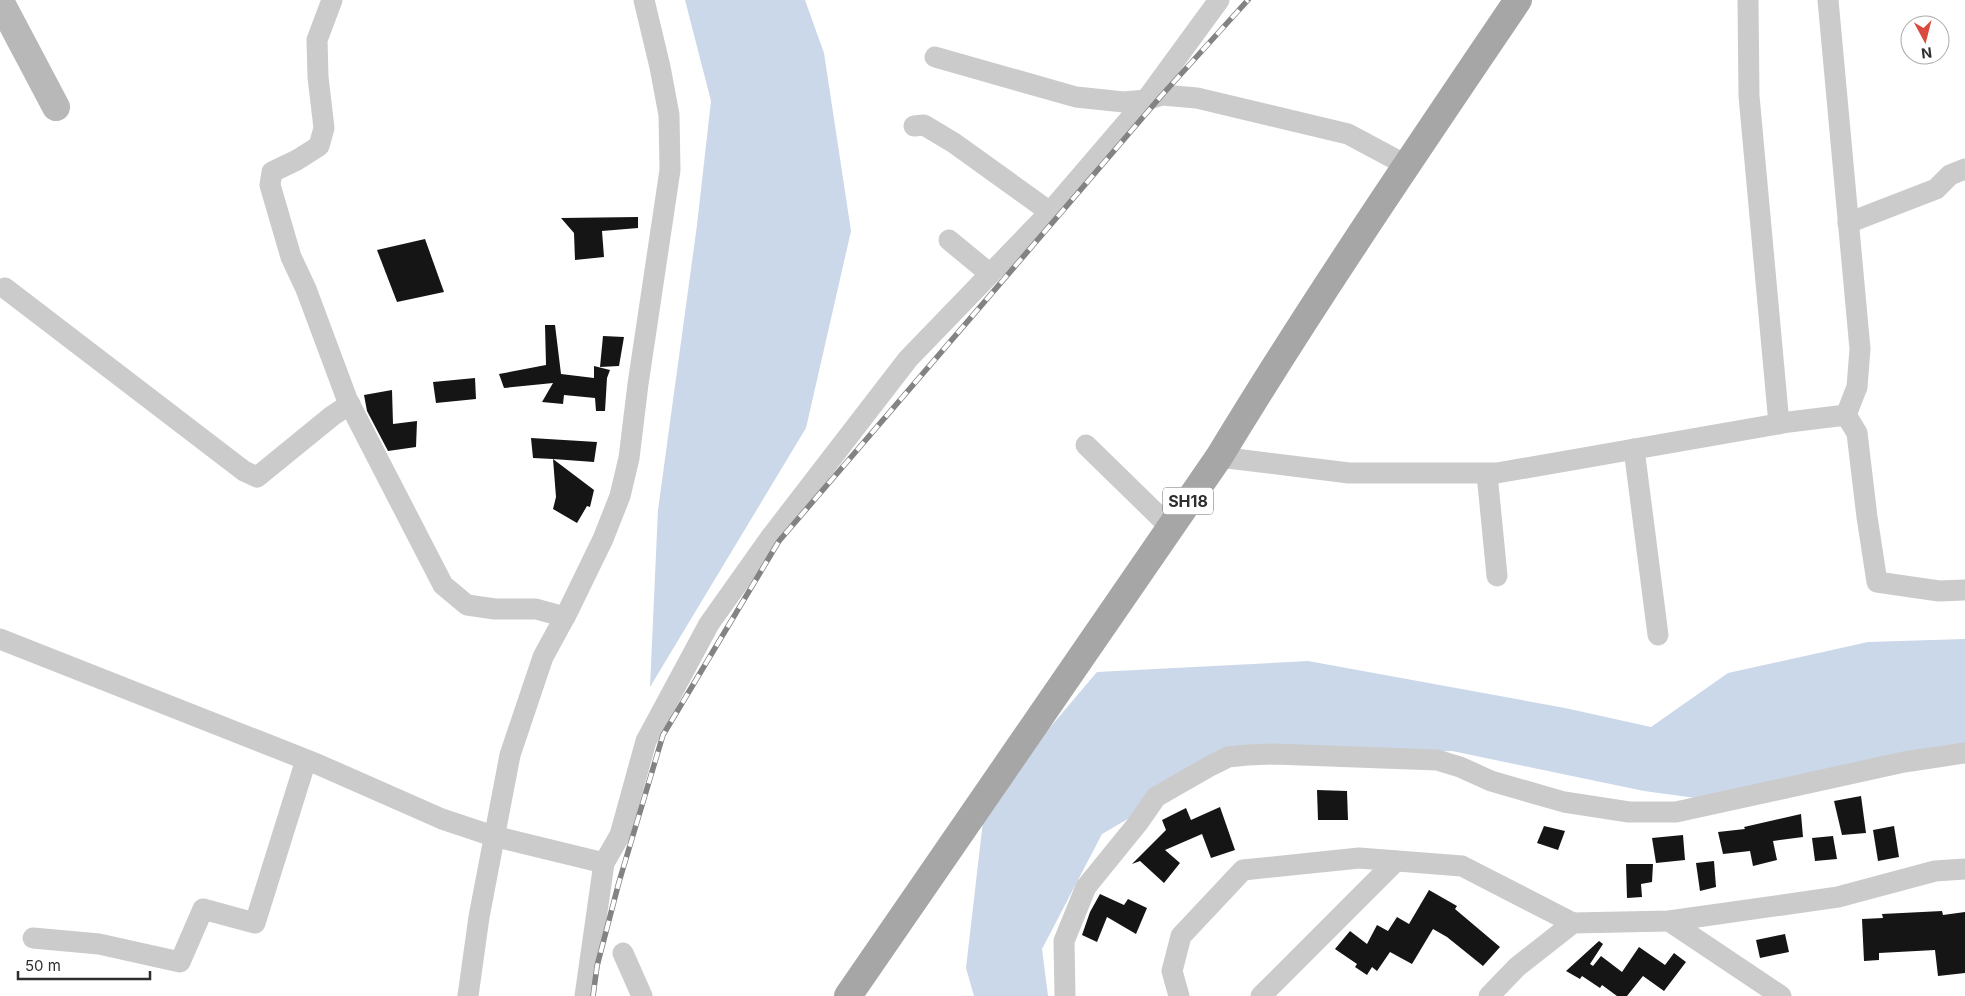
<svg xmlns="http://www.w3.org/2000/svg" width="1965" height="996" font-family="Inter,sans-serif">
	<rect width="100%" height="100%" fill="#fff"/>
	<g fill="#cbd8e9">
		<polygon points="685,0 805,0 824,53 851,231 806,428 650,687 658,510 697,225 711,101"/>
		<polygon points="1965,639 1965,759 1740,804 1644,791 1452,751 1231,759 1102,834 1042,949 1048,996 974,996 966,968 985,804 1097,672 1308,661 1565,708 1651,727 1728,673 1868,642"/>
	</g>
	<g fill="#151515">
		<polygon points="638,217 638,228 602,231 604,257 575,260 574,233 561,218"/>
		<polygon points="425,239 444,292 397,302 377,250"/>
		<polygon points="545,325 555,325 561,374 594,378 594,366 610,370 607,378 605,411 596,411 595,398 564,395 563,404 542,402 553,383 504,388 499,374 546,365"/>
		<polygon points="603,336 624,337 619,366 600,367"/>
		<polygon points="475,378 476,399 436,403 433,382"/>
		<polygon points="392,390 393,424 417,421 416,447 388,451 367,411 364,395"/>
		<polygon points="531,438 597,442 594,462 553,459 594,490 590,507 587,506 577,523 553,509 556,497 553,459 533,458"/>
		<polygon points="1317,790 1347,791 1348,820 1318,820"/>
		<polygon points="1861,796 1866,833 1842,835 1834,801"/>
		<polygon points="1220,807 1235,850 1211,858 1202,834 1165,850 1180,863 1164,883 1140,861 1132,864 1166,830 1162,820 1186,808 1191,820"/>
		<polygon points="1801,814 1803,837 1773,841 1777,860 1753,866 1750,851 1723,854 1718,832 1745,829 1744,827"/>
		<polygon points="1544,826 1565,831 1558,850 1537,843"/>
		<polygon points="1894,826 1899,857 1878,861 1873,830"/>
		<polygon points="1683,835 1685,860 1656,863 1652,838"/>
		<polygon points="1833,836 1837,859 1815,861 1812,838"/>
		<polygon points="1714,861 1716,887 1700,891 1696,863"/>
		<polygon points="1626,864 1653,864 1652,882 1641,884 1642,897 1627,898"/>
		<polygon points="1429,890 1457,906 1455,909 1500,947 1483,966 1447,937 1433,929 1412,964 1390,952 1377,971 1372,967 1367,975 1355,967 1357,964 1335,949 1350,931 1367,944 1377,925 1388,931 1397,917 1409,924"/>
		<polygon points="1100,894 1124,905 1128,899 1147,908 1136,934 1107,917 1097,942 1082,935 1090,912"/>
		<polygon points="1942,911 1943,915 1965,912 1965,973 1938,976 1935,950 1879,953 1879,960 1864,961 1862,919 1883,918 1882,914"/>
		<polygon points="1785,934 1789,952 1760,958 1756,940"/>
		<polygon points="1599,941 1603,944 1590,964 1593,966 1601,956 1622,972 1639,947 1665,965 1674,953 1686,962 1664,991 1643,976 1627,996 1617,996 1602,985 1600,988 1582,976 1580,979 1566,971"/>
	</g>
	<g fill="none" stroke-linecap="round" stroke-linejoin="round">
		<g stroke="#cbcbcb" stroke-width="21">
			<polyline points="332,0 317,40 318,77 324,128 319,146 297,160 272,172 270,185 291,257 306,289 347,399 443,585 467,605 495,609 536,609 565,617"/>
			<polyline points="1748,0 1749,96 1779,424"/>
			<polyline points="1828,0 1860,349 1857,387 1846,415"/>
			<polyline points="935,57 1076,97 1124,102 1146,100 1162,95 1197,98 1348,134 1406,165"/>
			<polyline points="914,126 924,125 954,143 1050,212"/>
			<polyline points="1848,223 1936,189 1950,175 1965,169"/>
			<polyline points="949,240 989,273"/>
			<polyline points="5,288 244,471 257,477 332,416 350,404"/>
			<polyline points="1086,445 1170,527"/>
			<polyline points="1634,449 1658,635"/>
			<polyline points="1219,457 1349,473 1497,473 1789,422 1846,415 1857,433 1867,517 1877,582 1939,591 1965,590"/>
			<polyline points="1487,474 1497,576"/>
			<polyline points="0,639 317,764 442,819 493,836 604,863"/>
			<polyline points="1669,921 1781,996"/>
			<polyline points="33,938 99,944 180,962 203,909 255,923 306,760"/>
			<polyline points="623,953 642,996"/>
			<polyline points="468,996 479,917 510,755 543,657 568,611 603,539 620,496 629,458 638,384 670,170 669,115 660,67 644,0"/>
			<polyline points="585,996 604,863 620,835 646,741 709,624 770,538 908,359 1050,212 1146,100 1219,0"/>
			<polyline points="1065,996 1064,941 1086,887 1138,823 1156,797 1212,765 1228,757 1247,755 1274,754 1437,760 1460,767 1491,781 1564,802 1629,812 1676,812 1904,762 1965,753"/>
			<polyline points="1179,996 1172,971 1181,936 1243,870 1359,858 1462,866 1573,923"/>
			<polyline points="1261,996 1396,861"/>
			<polyline points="1489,996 1517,967 1573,923 1669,921 1838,897 1935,871 1965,869"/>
		</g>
		<polyline stroke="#b8b8b8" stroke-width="28" points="0,1 56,107"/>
		<path stroke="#a6a6a6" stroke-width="28" d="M848 996 1219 457C1313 302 1416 151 1518 0"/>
		<defs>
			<polyline id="rail" points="593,996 597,966 619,882 663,735 779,541 1162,95 1248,0"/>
		</defs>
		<use href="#rail" stroke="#838383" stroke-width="5.5"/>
		<use href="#rail" stroke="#fff" stroke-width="4" stroke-dasharray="11" stroke-linecap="butt"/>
	</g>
	<g text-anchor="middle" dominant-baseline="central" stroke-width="5" stroke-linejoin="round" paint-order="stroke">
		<rect fill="#fff" stroke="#6d6d6d" stroke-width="1" x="1163" y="487.5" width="50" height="27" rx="4"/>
		<g font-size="16" font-weight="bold" fill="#2e2e2e">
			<text x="1188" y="501">SH18</text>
		</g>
	</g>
	<g transform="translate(1925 40) rotate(173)"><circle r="24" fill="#ffffff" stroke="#ababab"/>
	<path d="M0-4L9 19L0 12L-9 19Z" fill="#d84b3e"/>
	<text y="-8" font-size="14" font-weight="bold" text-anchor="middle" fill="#2e2e2e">N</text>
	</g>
	<path d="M18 971v8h132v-8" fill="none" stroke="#2e2e2e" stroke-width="2.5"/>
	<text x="25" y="971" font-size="15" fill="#2e2e2e" stroke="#ffffff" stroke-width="4" paint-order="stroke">50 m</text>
</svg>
